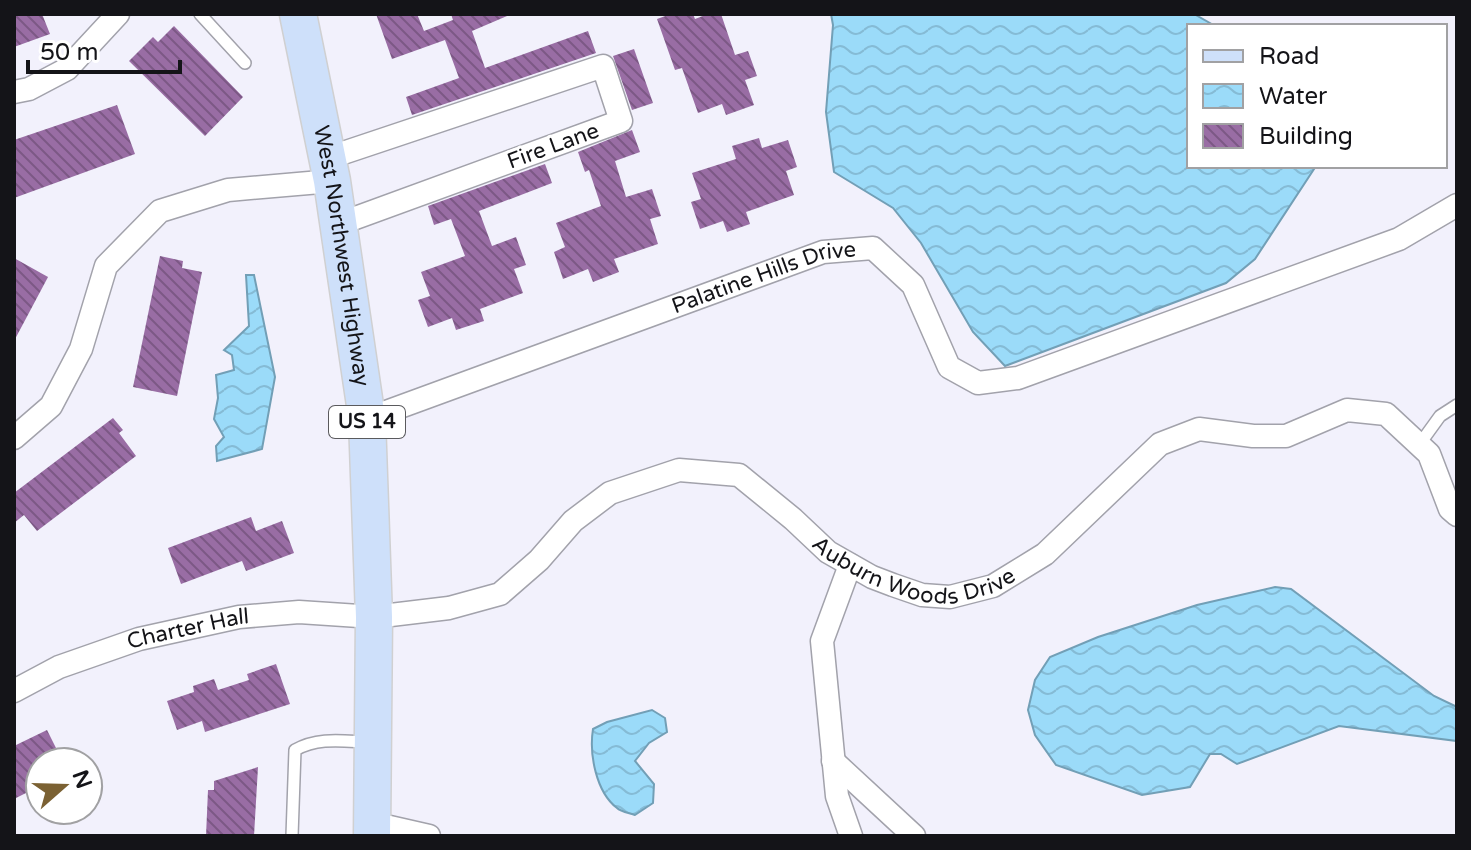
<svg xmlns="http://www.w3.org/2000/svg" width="1471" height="850" font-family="'Varela Round',sans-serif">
	<defs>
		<pattern id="water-waves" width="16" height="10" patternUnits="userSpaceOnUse" patternTransform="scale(2)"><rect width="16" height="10" fill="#9bdbf9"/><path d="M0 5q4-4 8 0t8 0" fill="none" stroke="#85bbd5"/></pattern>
		<pattern id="building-back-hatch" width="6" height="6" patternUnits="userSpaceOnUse" patternTransform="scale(2)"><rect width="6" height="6" fill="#996da4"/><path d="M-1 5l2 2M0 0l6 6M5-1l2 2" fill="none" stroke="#7c5885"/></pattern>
	</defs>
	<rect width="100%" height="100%" fill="#f2f1fc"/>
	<g fill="url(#water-waves)" stroke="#729fb6" stroke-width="2">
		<polygon points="831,14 1194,14 1215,26 1189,26 1189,166 1316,166 1255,259 1226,283 1005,366 973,332 921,243 893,208 834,172 826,112 833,25"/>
		<polygon points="246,275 254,275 275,377 262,449 217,461 216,446 224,437 214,419 218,398 216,375 234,370 232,355 224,350 249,326"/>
		<polygon points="1275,587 1291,589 1434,696 1457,707 1457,741 1339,726 1237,764 1221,754 1210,754 1190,787 1142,795 1056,765 1035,735 1028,710 1035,680 1050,657 1098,637 1197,605"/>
		<path d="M652 710 665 718 667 732 649 743 635 761 654 784 653 803 635 815C630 813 621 812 617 808 596 792 589 754 593 729L607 722Z"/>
	</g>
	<g fill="url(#building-back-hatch)">
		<polygon points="14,14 42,14 50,34 14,47"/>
		<polygon points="376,14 417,14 424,31 453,20 451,14 512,14 472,31 485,68 588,31 596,53 412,115 406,97 459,78 445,40 392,59"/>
		<polygon points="671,14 693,14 695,19 708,14 721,14 735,55 748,51 757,76 745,80 754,105 726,115 722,104 698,113 682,68 675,70 657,19"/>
		<polygon points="174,26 243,97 205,136 129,61 153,37 158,42"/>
		<polygon points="634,49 653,103 632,110 613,56"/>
		<polygon points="117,105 135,154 14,198 14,140"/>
		<polygon points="632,130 640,152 615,161 626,197 652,189 661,216 650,219 658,244 614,259 619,272 593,282 588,269 563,279 554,252 565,247 556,223 601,206 589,170 585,172 578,152"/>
		<polygon points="759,138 762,148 788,140 797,167 786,171 794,195 746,212 750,224 727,232 723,221 700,229 691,202 701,199 692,173 736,159 732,146"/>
		<polygon points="545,164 552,183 479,211 492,246 516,237 526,265 514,269 523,293 480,309 484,321 456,330 452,318 428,327 418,300 430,296 421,272 465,256 451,219 434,225 428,206"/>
		<polygon points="160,256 183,261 182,268 202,272 177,396 133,387"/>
		<polygon points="14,258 48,277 14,341"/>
		<polygon points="113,418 123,430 119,433 136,456 37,531 24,515 14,523 14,493"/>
		<polygon points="251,517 256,531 282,521 294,553 246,571 242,561 181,584 168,548"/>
		<polygon points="276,664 290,704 205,732 202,721 177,730 167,701 194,692 193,686 214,679 218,690 249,680 247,674"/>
		<polygon points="47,730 63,762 40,762 40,786 14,799 14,746"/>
		<polygon points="258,767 254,836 206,836 208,790 214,790 214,781"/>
	</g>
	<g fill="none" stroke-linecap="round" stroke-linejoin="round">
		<defs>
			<g id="lane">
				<polyline points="200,14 245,63"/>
				<polyline points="1419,445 1440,416 1457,405"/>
				<path d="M292 836 295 750C318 737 342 741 367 742"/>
			</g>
			<g id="street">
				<polyline points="14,92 29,89 67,69 118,14"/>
				<polyline points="328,158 603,66 621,121 339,224"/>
				<path id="s1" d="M367 419 823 252 873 248 913 285 949 367 978 383 1018 378 1399 239 1457 205"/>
				<polyline points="14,438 51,406 81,349 106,266 160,211 228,190 332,181"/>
				<polyline points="850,565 822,641 837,796 851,836"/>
				<path id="s2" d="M14 691 59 667 139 639 239 617 299 612 374 617 449 608 500 594 539 560 573 521 610 493 679 470 739 475 793 519 828 552 872 577 893 585 922 595 950 597 993 586 1045 554 1160 444 1199 429 1253 436H1286L1347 410 1386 414 1429 454 1450 509 1457 515"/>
				<polyline points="833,761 914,836"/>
				<polyline points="372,823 429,836"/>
			</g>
			<g id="primary">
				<path id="s3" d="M298 14 332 181 367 419 374 617 372 836"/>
			</g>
		</defs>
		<use href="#lane" stroke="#a2a2ab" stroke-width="14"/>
		<use href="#street" stroke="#a2a2ab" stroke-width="25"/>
		<use href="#primary" stroke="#d0d0d1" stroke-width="39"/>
		<use href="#lane" stroke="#fff" stroke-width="11"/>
		<use href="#street" stroke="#fff" stroke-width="22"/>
		<use href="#primary" stroke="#cee0fa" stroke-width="36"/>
	</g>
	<g text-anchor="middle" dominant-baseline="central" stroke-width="6" stroke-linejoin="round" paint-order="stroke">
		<rect fill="#fff" stroke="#5a5a5d" stroke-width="2" x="329" y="406" width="76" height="32" rx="6"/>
		<g font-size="20" font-weight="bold" fill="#141418">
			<text x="367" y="422">US 14</text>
		</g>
		<g font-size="22" fill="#141418" stroke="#fff">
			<text transform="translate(553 146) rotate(-20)">Fire Lane</text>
			<text stroke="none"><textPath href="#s3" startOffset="246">West Northwest Highway</textPath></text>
			<text stroke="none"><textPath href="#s1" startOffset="422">Palatine Hills Drive</textPath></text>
			<text stroke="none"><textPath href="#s2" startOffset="994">Auburn Woods Drive</textPath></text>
			<text stroke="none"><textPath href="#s2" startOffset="186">Charter Hall</textPath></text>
		</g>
	</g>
	<rect width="1471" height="850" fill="none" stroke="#141418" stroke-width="32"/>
	<rect x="1187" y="24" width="260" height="144" fill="#ffffff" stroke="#a1a1a3" stroke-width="2"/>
	<rect x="1203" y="50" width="40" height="12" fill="#cee0fa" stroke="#a1a1a3" stroke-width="2"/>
	<text x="1259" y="64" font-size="24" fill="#141418">Road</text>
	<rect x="1203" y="84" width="40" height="24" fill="url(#water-waves)" stroke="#a1a1a3" stroke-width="2"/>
	<text x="1259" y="104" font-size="24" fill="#141418">Water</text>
	<rect x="1203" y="124" width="40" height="24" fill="url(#building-back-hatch)" stroke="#a1a1a3" stroke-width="2"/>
	<text x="1259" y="144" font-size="24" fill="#141418">Building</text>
	<g transform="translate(64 786) rotate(70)"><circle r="38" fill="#ffffff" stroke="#a1a1a3" stroke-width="2"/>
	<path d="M0-6L14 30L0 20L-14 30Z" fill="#7b6133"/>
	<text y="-12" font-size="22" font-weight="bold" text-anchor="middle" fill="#141418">N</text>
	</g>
	<path d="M28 60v12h152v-12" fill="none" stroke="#141418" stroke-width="4"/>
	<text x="40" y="60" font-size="24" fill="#141418" stroke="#ffffff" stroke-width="6" paint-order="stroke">50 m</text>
</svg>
